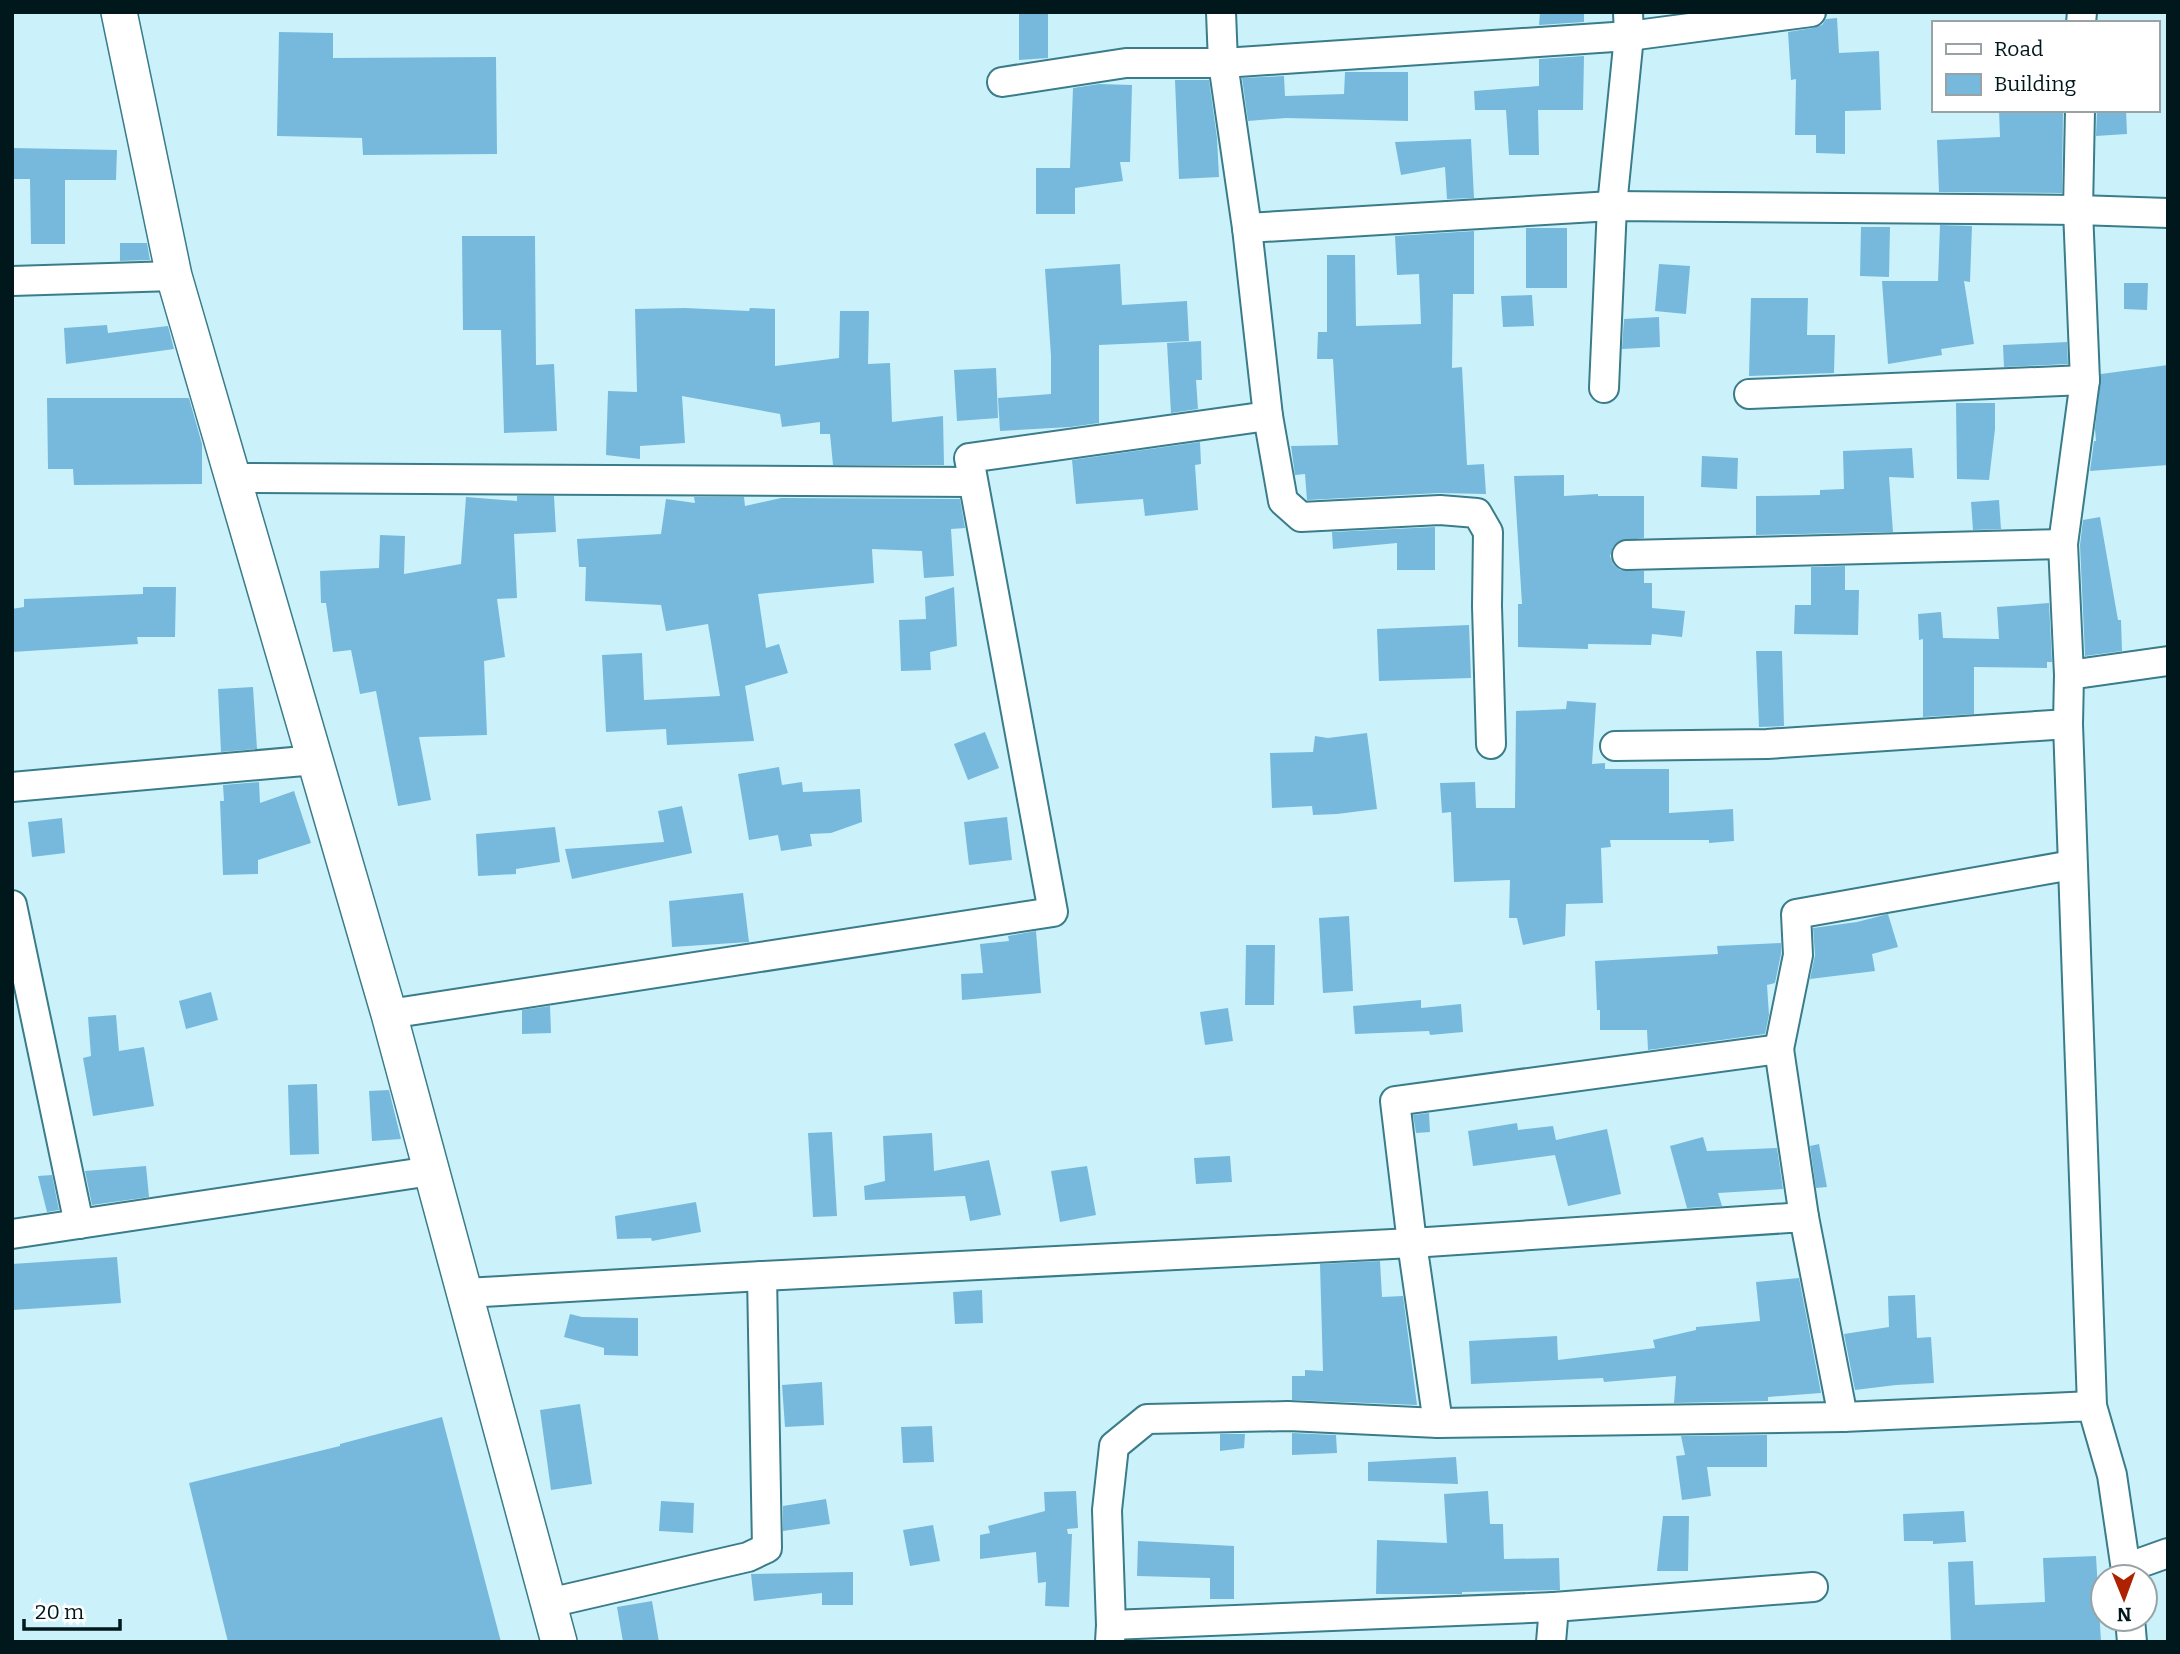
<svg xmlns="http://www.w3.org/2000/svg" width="2180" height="1654" font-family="Bitter,serif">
	<rect width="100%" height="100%" fill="#cbf2fb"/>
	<g fill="#77b9dc">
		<polygon points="1019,12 1048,12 1048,58 1019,60"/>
		<polygon points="1540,12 1584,12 1584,22 1539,25"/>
		<polygon points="1837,18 1839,53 1879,51 1881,110 1845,111 1845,154 1816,153 1816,135 1795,135 1796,79 1791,80 1788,32 1813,28 1822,25 1826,19"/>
		<polygon points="279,32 333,33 333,58 496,57 497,154 363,155 362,138 277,136"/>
		<polygon points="1584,56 1583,110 1538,110 1539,155 1509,155 1506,110 1475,110 1474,91 1539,86 1539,59"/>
		<polygon points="1345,72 1408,72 1408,121 1286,118 1248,121 1242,78 1284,76 1285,96 1344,94"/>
		<polygon points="1175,80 1209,80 1217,138 1219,177 1179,179"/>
		<polygon points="1099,84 1132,85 1130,162 1120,162 1123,181 1075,188 1075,214 1036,214 1036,168 1070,168 1073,88"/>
		<polygon points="1999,110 2063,110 2062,193 1939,192 1937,140 2000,137"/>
		<polygon points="2097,110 2126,110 2127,134 2096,136"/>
		<polygon points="1471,139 1474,198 1447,199 1445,167 1401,175 1395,142"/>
		<polygon points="12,148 117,150 116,180 65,180 65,244 31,244 30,179 12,179"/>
		<polygon points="1940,225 1972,226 1970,282 1964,281 1974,344 1941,349 1942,355 1888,364 1882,281 1938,281"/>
		<polygon points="1861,227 1890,227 1889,277 1860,276"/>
		<rect x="1526" y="228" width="41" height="60"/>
		<polygon points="1474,231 1474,294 1453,294 1452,368 1462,367 1467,465 1484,464 1486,494 1439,493 1307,500 1305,474 1295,475 1291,446 1338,445 1333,359 1317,359 1318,332 1327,332 1327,255 1355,255 1356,326 1421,324 1419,274 1397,275 1395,236"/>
		<polygon points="462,236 535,236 536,365 554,364 557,431 504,433 501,330 463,330"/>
		<polygon points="120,243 147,243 150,260 120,261"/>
		<polygon points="1120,264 1122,305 1187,301 1189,341 1099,345 1099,423 1070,427 1000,431 998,398 1051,394 1051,356 1045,269"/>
		<polygon points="1659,264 1690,266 1686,314 1655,311"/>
		<polygon points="2124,283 2148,283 2147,310 2124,309"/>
		<polygon points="1532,295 1534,326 1503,327 1501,296"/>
		<polygon points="1751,298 1808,298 1807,335 1835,335 1834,373 1749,376"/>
		<polygon points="685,308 749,311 750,308 775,309 775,366 839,358 840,311 869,311 868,364 890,363 892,422 943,416 944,465 833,465 830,434 820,434 820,422 782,427 780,414 682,396 685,443 640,446 640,459 606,455 608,391 637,392 635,309"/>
		<polygon points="1659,317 1660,347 1622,349 1624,319"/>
		<polygon points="107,325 108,333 168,326 174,349 66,364 64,328"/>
		<polygon points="1201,341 1202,380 1196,380 1198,409 1171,413 1167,343"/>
		<polygon points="2067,342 2068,364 2004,367 2003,345"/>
		<polygon points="2168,365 2168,465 2090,471 2094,441 2096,441 2095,429 2101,374"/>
		<polygon points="996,368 998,418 957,421 954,370"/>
		<polygon points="47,398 189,398 202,444 202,484 74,485 73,469 48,469"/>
		<polygon points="1956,403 1995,403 1995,429 1989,480 1957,479"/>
		<polygon points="1200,442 1201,464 1195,465 1198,510 1145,516 1143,499 1076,504 1072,460"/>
		<polygon points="1912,448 1914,478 1889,477 1893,532 1756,535 1756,496 1820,495 1820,490 1844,489 1843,451"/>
		<polygon points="1702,456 1738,458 1737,489 1701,487"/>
		<polygon points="1564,475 1564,496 1598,494 1598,496 1644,496 1644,538 1619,541 1613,547 1610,556 1613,564 1620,570 1644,571 1644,583 1652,583 1652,608 1685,611 1682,637 1652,634 1651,645 1588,644 1588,649 1518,647 1518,604 1522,604 1514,476"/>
		<polygon points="517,496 554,496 556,532 514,534 517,598 497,599 505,657 484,661 487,735 419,737 431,800 398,806 376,691 360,694 351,650 333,652 326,603 321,603 320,571 379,568 380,535 405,536 404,574 461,564 466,497 517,501"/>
		<polygon points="694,497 744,497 745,506 781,498 960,499 965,528 951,529 954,576 924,578 922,551 872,549 874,583 758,594 766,648 779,644 788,673 745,686 754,741 667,745 666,729 606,732 602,655 642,653 644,700 720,696 708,624 666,631 661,605 585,601 586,567 579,567 577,539 661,534 666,499 695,503"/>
		<polygon points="1999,500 2001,529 1973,530 1971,502"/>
		<polygon points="2100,517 2118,620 2121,620 2122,651 2085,656 2080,545 2083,520"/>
		<polygon points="1435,527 1435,570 1397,570 1397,543 1333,549 1332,532"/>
		<polygon points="1845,566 1845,590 1859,590 1858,635 1794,634 1795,605 1811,605 1811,567"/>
		<polygon points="143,587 176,587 175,637 137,637 138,644 12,652 12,609 24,607 24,599 143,594"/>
		<polygon points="954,587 957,646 930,652 931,670 901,671 899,620 926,619 925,597"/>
		<polygon points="2049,603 2052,662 2047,662 2047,668 1974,667 1974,714 1923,717 1923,639 1919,640 1918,614 1941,612 1943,638 1999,639 1997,607"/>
		<polygon points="1469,625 1471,678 1379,681 1377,629"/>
		<polygon points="1756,651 1782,651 1784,726 1759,727"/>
		<polygon points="253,687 257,749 221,752 218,689"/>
		<polygon points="1567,701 1596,703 1592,764 1605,763 1605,769 1669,769 1669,813 1733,809 1734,841 1709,843 1709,840 1610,840 1611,847 1601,848 1603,903 1566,904 1565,936 1523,945 1517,918 1509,918 1510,880 1454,882 1451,812 1442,813 1440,783 1475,782 1476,808 1515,808 1516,711 1566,709"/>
		<polygon points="985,732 999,768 968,780 954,744"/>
		<polygon points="1367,733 1377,809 1337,814 1313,815 1312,806 1272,808 1270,753 1313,752 1315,736 1328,738"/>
		<polygon points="779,767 782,785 802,782 803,792 860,789 862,822 831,833 810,834 812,846 781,851 778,835 749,840 738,774"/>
		<polygon points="259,782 260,803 294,791 311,843 258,860 258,874 223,875 220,801 224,801 223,785"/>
		<polygon points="682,806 692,853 572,879 565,849 664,842 658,811"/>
		<polygon points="1007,817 1012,860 969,865 964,822"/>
		<polygon points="62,818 65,853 32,857 28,822"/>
		<polygon points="555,827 560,862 516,869 516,874 478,876 476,834"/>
		<polygon points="743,893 749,942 672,947 669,901"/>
		<polygon points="1888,914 1898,947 1872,954 1875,971 1810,979 1815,955 1813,928 1857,922"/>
		<polygon points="1349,916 1353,991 1323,993 1319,918"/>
		<polygon points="1036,931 1041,993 962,1000 961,974 983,973 980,944 1009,941 1008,936"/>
		<polygon points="1781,943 1781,954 1775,983 1767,985 1769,1015 1765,1034 1648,1050 1647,1030 1600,1030 1600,1010 1597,1010 1595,961 1718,954 1717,946"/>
		<polygon points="1246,945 1275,945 1274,1005 1245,1005"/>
		<polygon points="211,992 218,1020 186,1029 179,1001"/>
		<polygon points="1421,1000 1421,1008 1461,1004 1463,1032 1430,1035 1429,1031 1355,1034 1353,1006"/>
		<polygon points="550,1006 551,1033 522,1034 522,1010"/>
		<polygon points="1228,1008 1233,1041 1205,1045 1200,1012"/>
		<polygon points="116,1015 119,1051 144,1047 154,1106 93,1116 83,1058 91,1056 88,1017"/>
		<polygon points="317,1084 319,1154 290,1155 288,1085"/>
		<polygon points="389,1090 401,1139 372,1141 369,1091"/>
		<polygon points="1429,1113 1430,1132 1416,1133 1413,1115"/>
		<polygon points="1517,1123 1518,1130 1553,1126 1556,1140 1607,1129 1621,1194 1568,1206 1555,1155 1473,1166 1468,1131"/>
		<polygon points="832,1132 837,1216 813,1217 808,1133"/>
		<polygon points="932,1133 934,1171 989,1160 1001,1215 970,1221 965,1196 865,1200 864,1186 885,1181 883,1136"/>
		<polygon points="1703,1137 1707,1151 1777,1148 1783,1189 1718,1193 1722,1206 1687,1208 1670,1146"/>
		<polygon points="1819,1144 1827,1187 1816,1188 1810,1146"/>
		<polygon points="1230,1156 1232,1182 1196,1184 1194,1158"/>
		<polygon points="146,1166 149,1197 92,1205 85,1171"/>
		<polygon points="1087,1166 1096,1215 1060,1222 1051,1171"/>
		<polygon points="52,1175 59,1210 47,1212 38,1176"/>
		<polygon points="696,1202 701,1232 652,1241 651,1238 617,1239 615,1216"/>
		<polygon points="117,1257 121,1303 12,1310 12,1264"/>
		<polygon points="1380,1261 1382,1297 1403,1296 1417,1405 1292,1400 1292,1376 1305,1376 1305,1370 1323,1371 1320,1264"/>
		<polygon points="1799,1278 1821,1393 1768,1397 1768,1401 1674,1403 1676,1376 1604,1382 1603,1378 1471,1384 1469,1341 1557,1336 1558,1360 1655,1348 1653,1340 1696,1330 1696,1327 1760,1321 1756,1282"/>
		<polygon points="982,1290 983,1323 955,1324 953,1292"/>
		<polygon points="1915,1295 1917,1338 1931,1337 1934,1383 1896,1385 1855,1390 1844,1334 1889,1327 1888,1296"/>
		<polygon points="570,1314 582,1317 638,1318 638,1356 604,1355 604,1348 564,1337"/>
		<polygon points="822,1382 824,1425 785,1427 782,1385"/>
		<polygon points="580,1404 592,1484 551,1490 540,1410"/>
		<polygon points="442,1417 501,1642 228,1642 189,1483 340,1446 340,1444"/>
		<polygon points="932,1426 934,1462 903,1463 901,1427"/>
		<polygon points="1292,1433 1336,1435 1337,1453 1292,1455"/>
		<polygon points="1220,1434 1245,1434 1244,1448 1220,1451"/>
		<polygon points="1767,1435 1767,1467 1707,1467 1711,1496 1682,1500 1676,1456 1685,1455 1681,1436"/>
		<polygon points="1456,1457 1458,1484 1368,1481 1368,1462"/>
		<polygon points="1076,1491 1078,1528 1067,1529 1068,1534 1072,1534 1069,1607 1045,1606 1046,1582 1038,1583 1036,1552 980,1559 980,1535 990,1533 988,1526 1045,1511 1044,1492"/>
		<polygon points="1488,1491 1490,1524 1503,1524 1504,1559 1559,1558 1560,1590 1462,1592 1462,1594 1376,1594 1377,1540 1447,1543 1444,1494"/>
		<polygon points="826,1499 830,1524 783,1531 783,1506"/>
		<polygon points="661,1501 694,1503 693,1533 659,1531"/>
		<polygon points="1964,1511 1966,1542 1933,1544 1933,1541 1904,1541 1903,1514"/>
		<polygon points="1663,1516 1689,1516 1688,1571 1657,1571"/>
		<polygon points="933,1525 940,1561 910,1566 903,1530"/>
		<polygon points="1138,1541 1234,1546 1234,1599 1210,1599 1210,1578 1137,1576"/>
		<polygon points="2096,1556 2101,1642 1951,1642 1948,1562 1973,1561 1975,1605 2045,1602 2043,1558"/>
		<polygon points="853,1572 853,1605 822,1605 822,1593 754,1601 751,1574"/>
		<polygon points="652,1601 659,1642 623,1642 617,1607"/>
	</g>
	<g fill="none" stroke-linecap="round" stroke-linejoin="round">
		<defs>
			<g id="minor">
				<polyline points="2081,23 2082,12"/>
				<polyline points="1002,82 1126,63 1223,63 1221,12"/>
				<polyline points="1247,228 1612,206 2078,210 2168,213"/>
				<polyline points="12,281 174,276"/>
				<polyline points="1604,388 1612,206 1629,36 1628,12"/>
				<polyline points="1749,394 2085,380"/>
				<polyline points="1268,416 1283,501 1301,517 1440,510 1477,513 1488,532 1487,606 1491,744"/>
				<polyline points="233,478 973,482"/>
				<polyline points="1627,555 2063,544"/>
				<polyline points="2069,675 2168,661"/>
				<polyline points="2068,724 2069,675 2063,544 2085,380 2078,210 2080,110"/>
				<polyline points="1615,746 1767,744 2068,724 2092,1406"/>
				<polyline points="12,787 315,760"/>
				<polyline points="12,905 79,1224"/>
				<polyline points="389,1014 1053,912 969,458 1268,416 1247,228 1223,63 1629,36 1811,12"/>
				<polyline points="1779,1049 1798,955 1796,914 2072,865"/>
				<polyline points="12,1234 431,1171"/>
				<polyline points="465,1293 762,1276 1412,1243 1804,1217 1843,1417 2092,1406 2112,1475 2127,1577"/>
				<polyline points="1438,1423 1412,1243 1395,1101 1779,1049 1804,1217"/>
				<polyline points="2126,1568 2168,1553"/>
				<polyline points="549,1603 748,1557 767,1548 762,1276"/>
				<polyline points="1554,1607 1813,1587"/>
				<polyline points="2130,1619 2132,1642"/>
				<polyline points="1111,1625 1554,1607 1551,1642"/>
				<polyline points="1110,1642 1111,1625 1107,1510 1114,1446 1147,1419 1288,1416 1438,1423 1843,1417"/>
			</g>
			<polyline id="tertiary" points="119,12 174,276 389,1014 559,1642"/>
		</defs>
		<use href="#minor" stroke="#3a7c8a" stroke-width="32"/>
		<use href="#tertiary" stroke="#3a7c8a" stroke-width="38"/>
		<use href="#minor" stroke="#fff" stroke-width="28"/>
		<use href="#tertiary" stroke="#fff" stroke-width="35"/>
	</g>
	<rect width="2180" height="1654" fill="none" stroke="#00171c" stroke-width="28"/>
	<rect x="1932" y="21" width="228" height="91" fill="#ffffff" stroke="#99a2a4" stroke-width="2"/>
	<rect x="1946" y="44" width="35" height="10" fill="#ffffff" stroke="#99a2a4" stroke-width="2"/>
	<text x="1994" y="56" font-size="21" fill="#00171c">Road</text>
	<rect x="1946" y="74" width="35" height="21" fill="#77b9dc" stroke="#99a2a4" stroke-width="2"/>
	<text x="1994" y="91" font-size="21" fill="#00171c">Building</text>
	<g transform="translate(2124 1598) rotate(179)"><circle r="33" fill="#ffffff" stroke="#99a2a4" stroke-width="2"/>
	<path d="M0-5L12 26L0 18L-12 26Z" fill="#af2201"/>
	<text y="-10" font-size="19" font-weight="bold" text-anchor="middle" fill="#00171c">N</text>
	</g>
	<path d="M24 1619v10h96v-10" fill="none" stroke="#00171c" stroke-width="3.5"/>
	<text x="35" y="1619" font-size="21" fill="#00171c" stroke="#ffffff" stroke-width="5" paint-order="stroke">20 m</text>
</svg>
